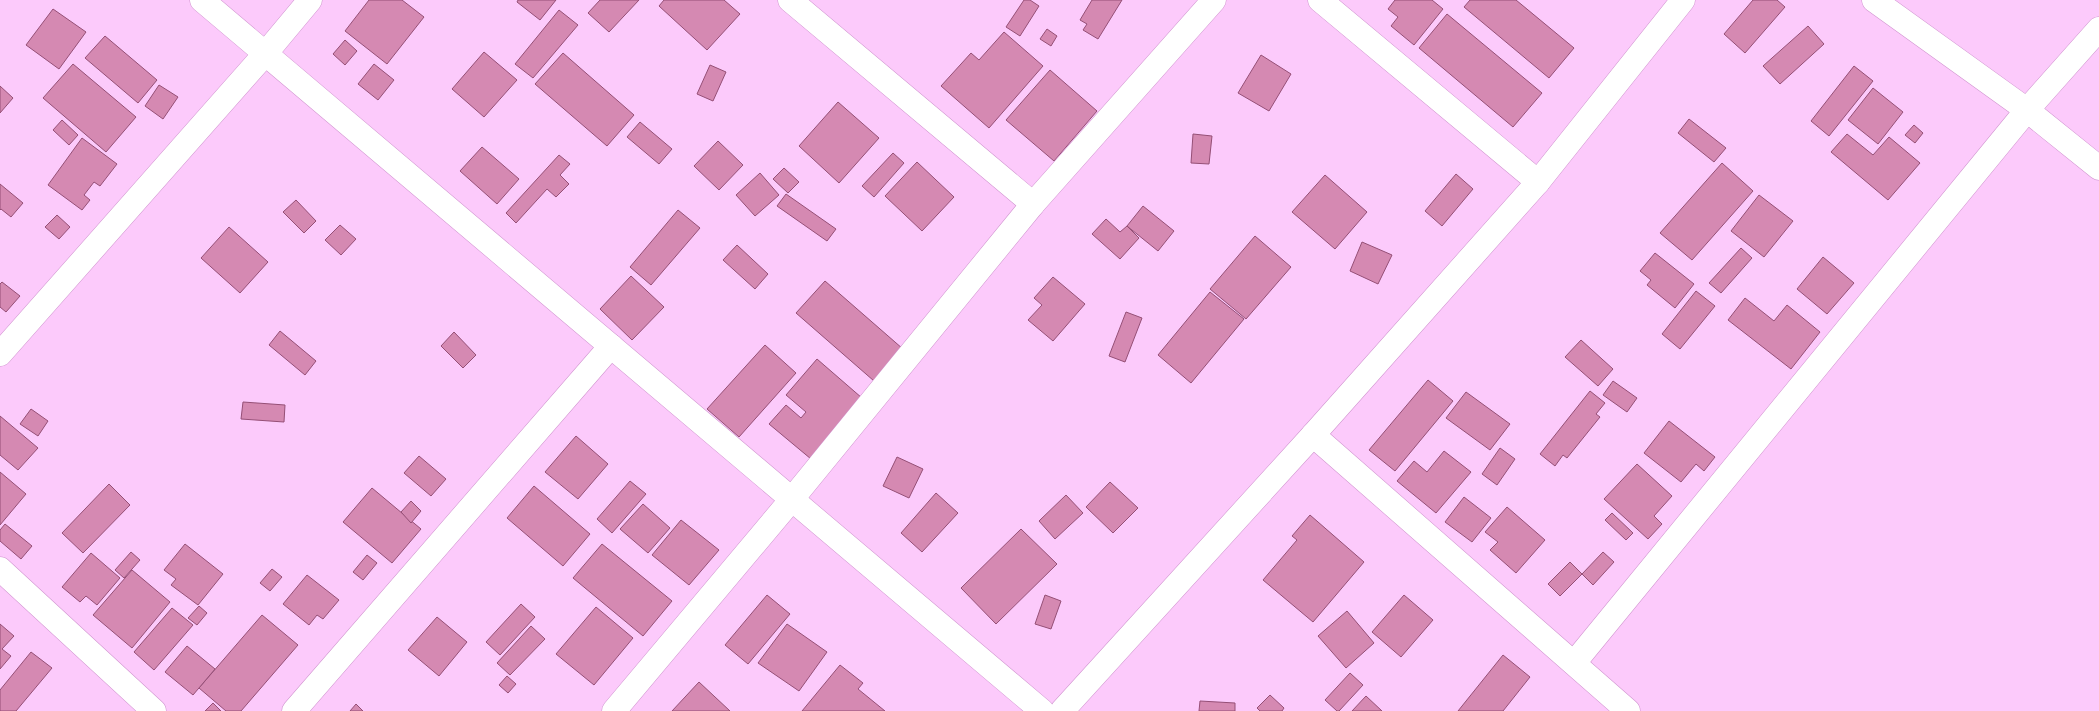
<svg xmlns="http://www.w3.org/2000/svg" width="2099" height="711" font-family="Quicksand,sans-serif">
	<rect width="100%" height="100%" fill="#fccafb"/>
	<g fill="#d589b2" stroke="#954f76">
		<polygon points="369,0 402,0 424,17 387,64 345,31"/>
		<polygon points="518,0 556,0 540,20 517,2"/>
		<polygon points="600,0 639,0 609,32 588,13"/>
		<polygon points="664,0 724,0 740,14 707,50 659,6"/>
		<polygon points="1024,0 1030,0 1039,6 1020,36 1006,27"/>
		<polygon points="1092,0 1122,0 1098,39 1083,30 1087,24 1080,20"/>
		<polygon points="1395,0 1432,0 1443,9 1414,45 1391,26 1398,17 1388,9"/>
		<polygon points="1470,0 1516,0 1574,48 1549,78 1464,7"/>
		<polygon points="1753,0 1777,0 1785,7 1745,53 1724,34"/>
		<polygon points="53,9 86,32 59,69 26,45"/>
		<polygon points="559,10 578,25 533,78 515,64"/>
		<polygon points="1447,14 1542,93 1513,127 1419,48"/>
		<polygon points="1808,26 1824,44 1780,84 1763,66"/>
		<polygon points="1047,29 1057,36 1051,46 1040,39"/>
		<polygon points="1004,32 1043,66 989,128 941,86 971,53 979,60"/>
		<polygon points="105,36 157,80 138,103 85,58"/>
		<polygon points="345,40 357,51 345,65 333,54"/>
		<polygon points="484,52 517,80 484,117 452,89"/>
		<polygon points="563,53 634,115 607,146 535,84"/>
		<polygon points="1261,55 1291,74 1269,111 1238,93"/>
		<polygon points="73,64 136,117 106,152 43,98"/>
		<polygon points="374,64 394,80 378,100 358,84"/>
		<polygon points="710,65 726,72 713,101 697,94"/>
		<polygon points="1854,66 1873,81 1829,136 1811,121"/>
		<polygon points="1050,70 1097,111 1054,161 1006,120"/>
		<polygon points="159,85 178,97 163,119 145,106"/>
		<polygon points="0,86 13,98 0,113"/>
		<polygon points="1873,88 1903,112 1878,144 1848,120"/>
		<polygon points="838,102 879,138 839,183 799,146"/>
		<polygon points="1689,119 1726,148 1714,162 1678,133"/>
		<polygon points="62,120 78,135 69,145 53,130"/>
		<polygon points="640,122 672,149 659,164 627,137"/>
		<polygon points="1914,125 1923,133 1915,143 1905,135"/>
		<polygon points="1193,134 1212,136 1209,164 1191,163"/>
		<polygon points="1847,134 1873,155 1889,137 1920,163 1888,200 1831,152"/>
		<polygon points="82,138 117,164 100,186 94,182 84,195 90,200 82,210 48,185"/>
		<polygon points="718,141 743,165 719,190 694,166"/>
		<polygon points="482,147 519,179 497,204 460,171"/>
		<polygon points="893,153 904,163 874,197 862,186"/>
		<polygon points="559,155 570,164 560,175 569,184 556,197 547,189 516,223 506,213"/>
		<polygon points="917,162 954,197 922,231 885,196"/>
		<polygon points="1722,163 1753,191 1692,260 1660,233"/>
		<polygon points="784,168 799,182 788,193 773,179"/>
		<polygon points="760,173 779,195 755,216 736,195"/>
		<polygon points="1456,174 1473,189 1442,226 1425,211"/>
		<polygon points="1325,175 1367,212 1335,249 1292,212"/>
		<polygon points="0,184 23,203 11,217 1,209 0,210"/>
		<polygon points="786,194 836,229 827,241 777,206"/>
		<polygon points="1759,195 1793,221 1764,257 1731,231"/>
		<polygon points="296,200 316,221 304,233 283,212"/>
		<polygon points="1143,206 1174,231 1158,251 1127,226"/>
		<polygon points="678,210 700,228 651,285 630,267"/>
		<polygon points="57,215 70,227 59,239 45,227"/>
		<polygon points="1106,219 1120,232 1127,226 1139,238 1120,259 1092,234"/>
		<polygon points="340,225 356,239 341,255 325,240"/>
		<polygon points="229,227 268,262 240,293 201,258"/>
		<polygon points="1255,236 1291,267 1246,319 1210,289"/>
		<polygon points="1362,242 1392,255 1378,284 1350,271"/>
		<polygon points="737,245 768,274 755,289 723,260"/>
		<polygon points="1741,248 1752,258 1721,293 1709,283"/>
		<polygon points="1655,253 1694,284 1675,308 1647,285 1651,280 1640,271"/>
		<polygon points="1823,257 1854,283 1827,314 1797,289"/>
		<polygon points="631,276 664,307 632,340 600,309"/>
		<polygon points="1053,277 1085,304 1053,341 1028,320 1042,305 1034,298"/>
		<polygon points="825,281 903,349 874,381 796,313"/>
		<polygon points="2,282 20,296 6,312 0,307 0,284"/>
		<polygon points="1696,291 1715,306 1680,349 1662,334"/>
		<polygon points="1210,292 1244,319 1191,383 1158,355"/>
		<polygon points="1745,298 1774,321 1787,305 1820,332 1791,369 1728,320"/>
		<polygon points="1126,312 1142,318 1125,362 1109,356"/>
		<polygon points="280,331 316,361 305,375 269,345"/>
		<polygon points="454,332 476,355 463,368 441,346"/>
		<polygon points="1581,340 1613,369 1598,386 1565,357"/>
		<polygon points="765,345 796,373 739,437 707,409"/>
		<polygon points="817,359 862,398 811,459 769,424 786,405 801,418 806,412 786,395"/>
		<polygon points="1428,380 1453,401 1395,471 1369,450"/>
		<polygon points="1613,381 1637,398 1627,412 1603,395"/>
		<polygon points="1590,391 1605,403 1596,414 1600,417 1567,458 1563,455 1555,466 1540,454"/>
		<polygon points="1466,392 1510,424 1490,450 1446,418"/>
		<polygon points="243,402 285,405 284,422 241,419"/>
		<polygon points="31,409 48,421 38,436 20,424"/>
		<polygon points="0,416 38,448 18,470 0,455"/>
		<polygon points="1669,421 1715,457 1704,471 1696,464 1681,482 1644,453"/>
		<polygon points="576,436 608,464 578,499 545,472"/>
		<polygon points="1500,448 1515,459 1497,485 1482,474"/>
		<polygon points="1444,451 1471,472 1436,513 1397,481 1414,461 1427,472"/>
		<polygon points="419,456 446,479 431,496 404,473"/>
		<polygon points="897,457 923,469 909,498 883,486"/>
		<polygon points="1637,464 1672,496 1654,516 1662,524 1648,539 1604,499"/>
		<polygon points="0,472 26,494 0,525"/>
		<polygon points="630,481 646,494 612,533 597,519"/>
		<polygon points="1110,482 1138,508 1113,533 1086,507"/>
		<polygon points="109,484 130,505 83,553 62,533"/>
		<polygon points="534,486 590,534 563,566 507,518"/>
		<polygon points="372,488 421,529 392,563 343,522"/>
		<polygon points="936,493 958,513 922,552 901,533"/>
		<polygon points="1066,495 1083,513 1055,539 1039,521"/>
		<polygon points="1464,497 1491,518 1472,542 1445,522"/>
		<polygon points="411,501 421,511 411,523 401,512"/>
		<polygon points="643,504 670,528 648,553 620,529"/>
		<polygon points="1507,507 1545,540 1516,573 1490,550 1498,542 1485,532"/>
		<polygon points="1612,513 1633,533 1626,540 1605,520"/>
		<polygon points="1310,515 1364,562 1313,622 1263,580 1297,540 1292,536"/>
		<polygon points="681,520 719,550 689,585 652,555"/>
		<polygon points="5,524 32,546 21,559 0,541 0,530"/>
		<polygon points="1021,529 1057,564 996,624 961,588"/>
		<polygon points="185,544 223,574 198,605 171,585 176,579 164,570"/>
		<polygon points="602,544 672,601 643,636 573,578"/>
		<polygon points="131,552 140,560 124,578 115,570"/>
		<polygon points="1603,552 1614,562 1593,585 1582,574"/>
		<polygon points="91,553 120,578 97,605 86,596 80,602 62,587"/>
		<polygon points="367,555 377,563 363,580 353,572"/>
		<polygon points="1570,562 1582,574 1560,596 1548,584"/>
		<polygon points="272,569 282,577 270,591 260,583"/>
		<polygon points="132,570 170,602 132,648 93,615"/>
		<polygon points="307,575 339,600 323,619 317,615 309,625 283,604"/>
		<polygon points="767,595 790,614 748,664 725,645"/>
		<polygon points="1045,595 1061,601 1051,629 1035,624"/>
		<polygon points="1404,595 1433,620 1401,657 1372,632"/>
		<polygon points="521,604 535,617 500,655 486,642"/>
		<polygon points="199,606 207,613 197,625 188,618"/>
		<polygon points="596,607 633,638 594,685 556,654"/>
		<polygon points="172,608 193,625 154,670 134,652"/>
		<polygon points="1347,611 1374,643 1346,668 1318,636"/>
		<polygon points="262,615 298,645 241,711 226,711 199,688"/>
		<polygon points="437,617 467,642 439,676 408,650"/>
		<polygon points="0,624 14,636 2,649 11,656 0,669"/>
		<polygon points="787,624 827,652 799,691 758,663"/>
		<polygon points="531,626 545,639 510,675 497,663"/>
		<polygon points="187,646 215,669 193,695 165,672"/>
		<polygon points="31,652 52,668 16,711 0,711 0,690"/>
		<polygon points="1503,655 1530,677 1503,711 1458,711"/>
		<polygon points="840,665 863,683 858,689 885,711 802,711"/>
		<polygon points="1350,673 1363,685 1339,711 1337,711 1325,700"/>
		<polygon points="507,676 516,684 508,693 499,685"/>
		<polygon points="699,682 730,711 672,711"/>
		<polygon points="1270,695 1284,708 1282,711 1260,711 1257,708"/>
		<polygon points="1366,696 1382,711 1352,711"/>
		<polygon points="1200,701 1235,703 1235,711 1199,711"/>
		<polygon points="213,703 221,711 205,711"/>
		<polygon points="356,704 363,711 350,711"/>
	</g>
	<g fill="none" stroke-linecap="round" stroke-linejoin="round">
		<defs>
			<g id="minor">
				<polyline points="202,0 1042,711"/>
				<polyline points="790,0 1033,204"/>
				<polyline points="1320,0 1538,182"/>
				<polyline points="1874,0 2027,110 2099,168"/>
				<polyline points="0,354 265,54 310,0"/>
				<polyline points="1313,435 1628,711"/>
				<polyline points="0,569 154,711"/>
				<polyline points="1574,663 2027,110 2099,29"/>
				<polyline points="294,711 611,346"/>
				<polyline points="614,711 792,499 1033,204 1214,0"/>
				<polyline points="1062,711 1313,435 1538,182 1683,0"/>
			</g>
		</defs>
		<use href="#minor" stroke="#d094cf" stroke-width="25"/>
		<use href="#minor" stroke="#fff" stroke-width="24"/>
	</g>
</svg>
